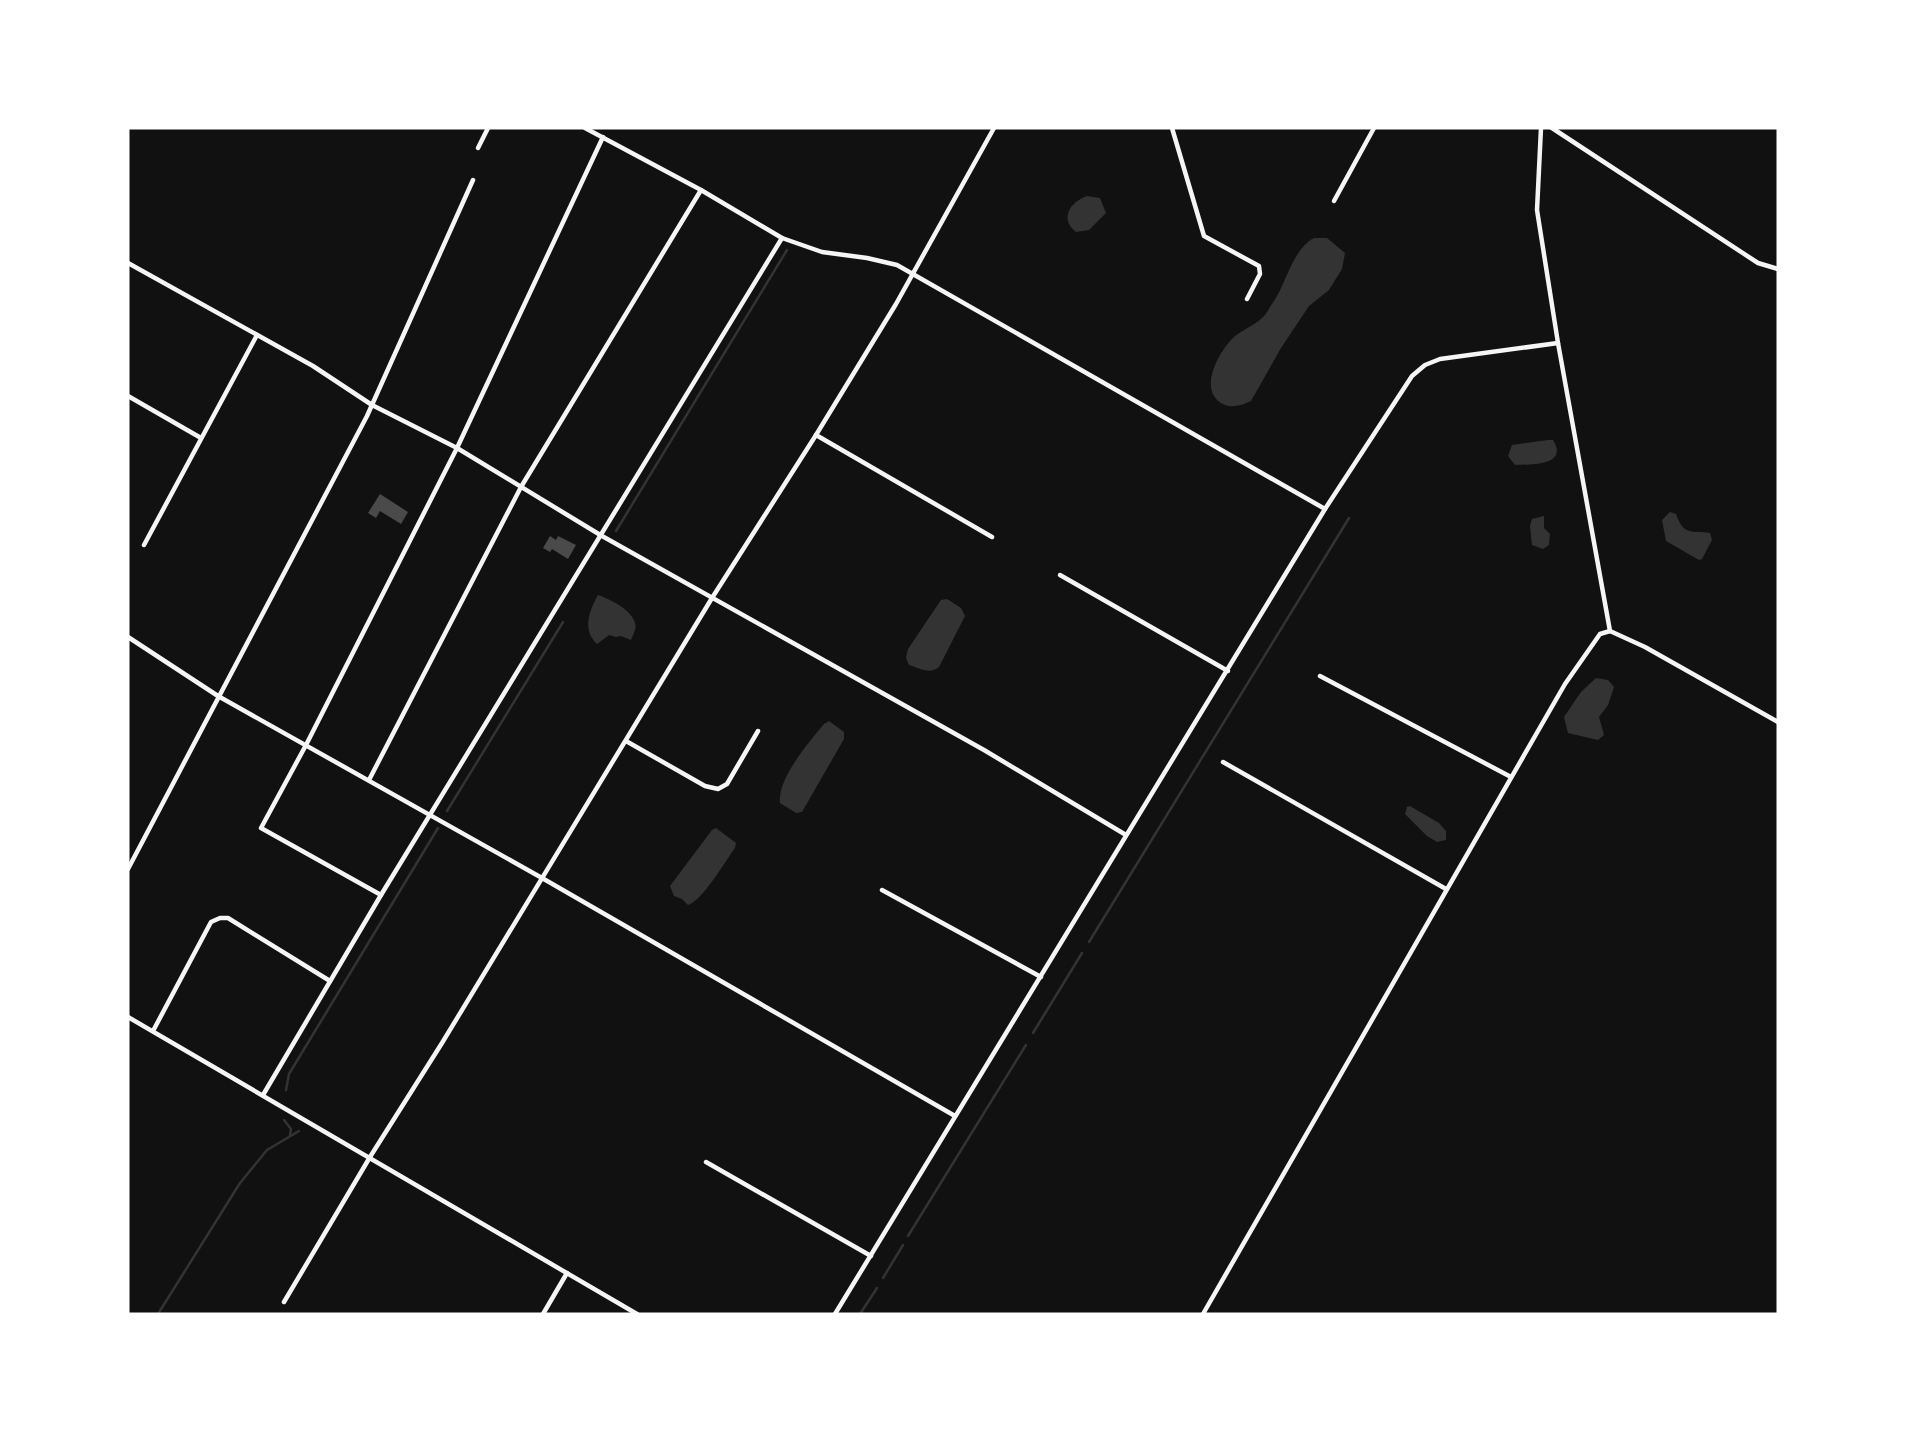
<svg xmlns="http://www.w3.org/2000/svg" width="1906" height="1442" font-family="'PT Sans Narrow',sans-serif">
	<rect width="100%" height="100%" fill="#111"/>
	<g fill="#333">
		<path d="M1087 196 1100 198 1106 213 1089 230 1076 232C1059 219 1070 202 1087 196Z"/>
		<path d="M1314 238H1327L1345 253 1342 269 1329 290 1309 306 1281 348 1251 401C1243 405 1233 408 1225 405 1197 393 1217 355 1231 340 1239 331 1252 327 1262 318 1267 314 1270 306 1274 301 1287 281 1293 249 1314 238Z"/>
		<path d="M1548 440H1553C1569 466 1531 464 1515 465L1508 456 1512 445Z"/>
		<path d="M1670 512 1676 514C1684 537 1692 530 1710 533L1712 540 1702 559 1699 560 1666 541 1662 520Z"/>
		<polygon points="1544,516 1544,528 1550,534 1549,545 1543,549 1532,545 1530,526 1532,519"/>
		<path d="M598 595C610 599 632 610 635 623 637 629 633 634 631 640L621 636 616 637 609 635 597 644C582 630 589 611 598 595Z"/>
		<path d="M947 599 961 608 965 616 939 667C930 675 919 668 909 665L906 658 908 649 941 600Z"/>
		<polygon points="1596,678 1608,680 1614,687 1608,705 1599,717 1604,735 1598,740 1568,733 1564,717 1581,692"/>
		<path d="M829 721 844 732V739L802 812 796 813 780 803C777 779 809 742 824 724Z"/>
		<polygon points="1410,806 1439,823 1446,831 1446,840 1437,842 1427,836 1405,814 1407,807"/>
		<path d="M716 828 736 843 735 848C724 863 703 900 688 905L682 899 674 896 670 886 712 830Z"/>
	</g>
	<g fill="none" stroke-linecap="round" stroke-linejoin="round">
		<g stroke="#333" stroke-width="2.5">
			<polyline points="616,531 787,250"/>
			<polyline points="447,811 563,622"/>
			<polyline points="1089,942 1349,518"/>
			<polyline points="1033,1033 1082,953"/>
			<polyline points="286,1090 289,1074 438,828"/>
			<polyline points="284,1120 291,1129 290,1135"/>
			<polyline points="908,1236 1026,1045"/>
			<polyline points="883,1278 903,1245"/>
			<polyline points="158,1314 240,1183 267,1150 299,1131"/>
			<polyline points="860,1314 877,1288"/>
		</g>
	</g>
	<g fill="#4a4a4a">
		<polygon points="380,494 408,512 401,524 380,511 376,518 368,513"/>
		<polygon points="550,536 556,540 558,536 576,545 568,559 552,549 550,552 543,548"/>
	</g>
	<g fill="none" stroke-linecap="round" stroke-linejoin="round">
		<g stroke="#f5f5f5" stroke-width="4.5">
			<polyline points="585,128 701,190 782,238 822,252 867,258 897,265 1325,509"/>
			<polyline points="1172,128 1204,236 1259,266 1260,274 1247,299"/>
			<polyline points="1541,128 1537,210 1558,343 1610,631"/>
			<polyline points="1552,128 1758,263 1778,269"/>
			<polyline points="478,148 488,128"/>
			<polyline points="1334,201 1374,128"/>
			<polyline points="128,263 313,366 372,405 457,448 602,536 984,750 1126,835"/>
			<polyline points="128,396 201,438"/>
			<polyline points="816,435 992,537"/>
			<polyline points="144,545 257,335"/>
			<polyline points="1060,575 1228,671"/>
			<polyline points="1610,631 1645,647 1778,722"/>
			<polyline points="128,637 218,696 542,878 955,1116"/>
			<polyline points="1320,676 1511,777"/>
			<polyline points="626,741 705,786 718,789 727,784 758,731"/>
			<polyline points="1223,762 1446,889"/>
			<polyline points="369,780 521,487 701,190"/>
			<polyline points="128,869 367,416 473,180"/>
			<polyline points="882,890 1041,977"/>
			<polyline points="381,895 261,828 306,745 457,448 603,137"/>
			<polyline points="128,1017 637,1314"/>
			<polyline points="153,1031 211,922 220,918 228,918 330,981"/>
			<polyline points="263,1095 381,895 782,238"/>
			<polyline points="706,1162 871,1256"/>
			<polyline points="284,1302 370,1157 442,1043 712,598 816,435 896,304 994,128"/>
			<polyline points="543,1314 567,1273"/>
			<polyline points="835,1314 1325,509 1412,376 1425,365 1440,359 1558,343"/>
			<polyline points="1203,1314 1565,684 1600,634 1610,631"/>
		</g>
	</g>
	<rect width="1906" height="1442" fill="none" stroke="#ffffff" stroke-width="259"/>
</svg>
